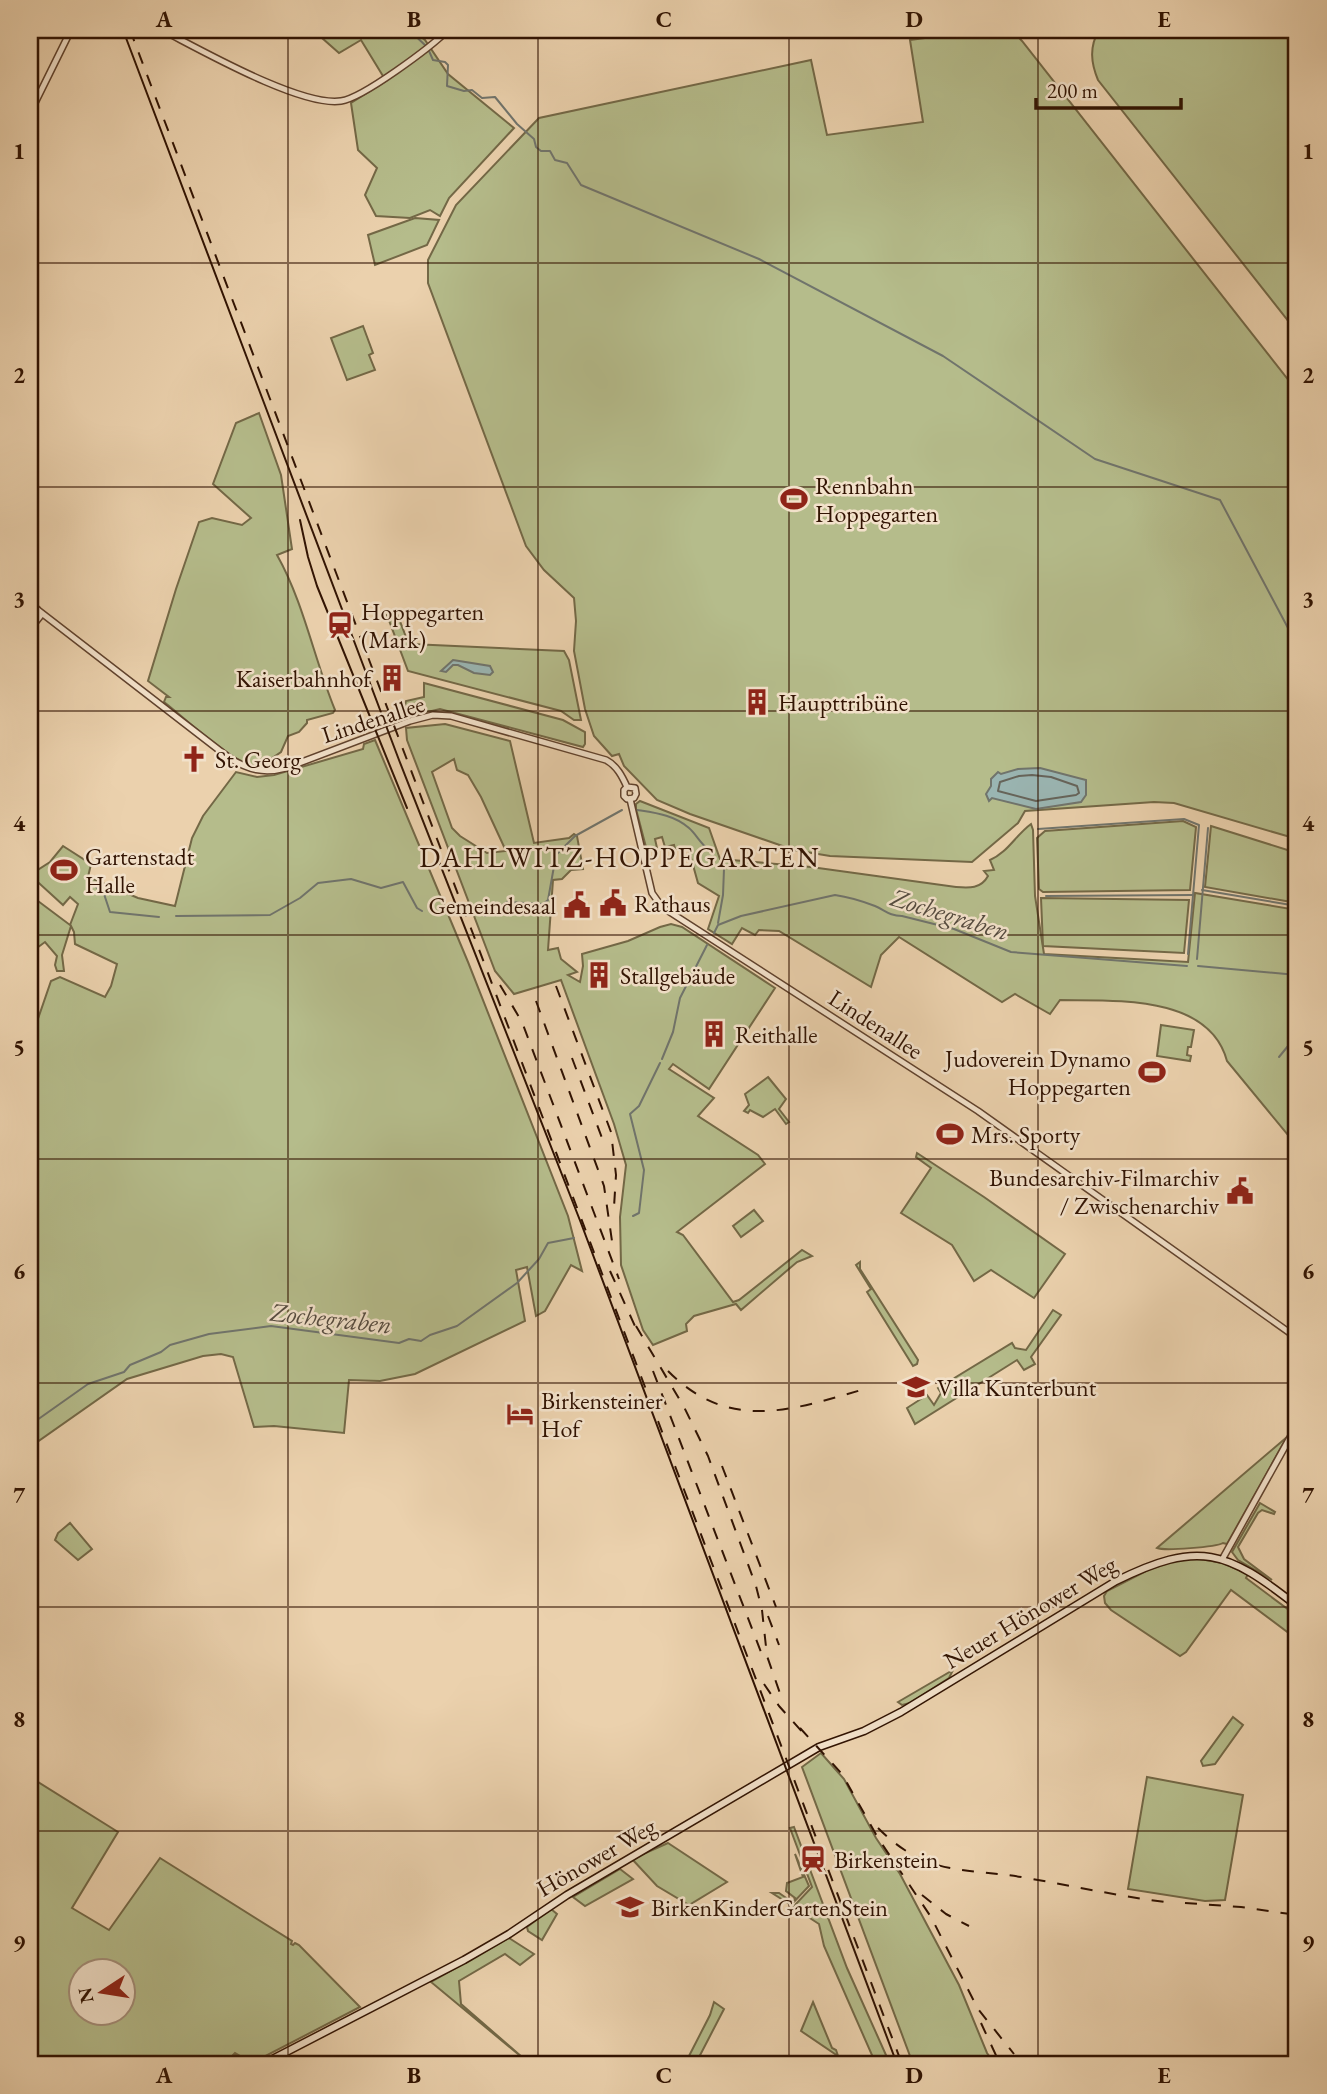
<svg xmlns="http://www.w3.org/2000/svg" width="1327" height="2094" font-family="'EB Garamond',serif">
	<rect width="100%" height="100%" fill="#ebd1ad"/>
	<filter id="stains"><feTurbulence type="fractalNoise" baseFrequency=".00286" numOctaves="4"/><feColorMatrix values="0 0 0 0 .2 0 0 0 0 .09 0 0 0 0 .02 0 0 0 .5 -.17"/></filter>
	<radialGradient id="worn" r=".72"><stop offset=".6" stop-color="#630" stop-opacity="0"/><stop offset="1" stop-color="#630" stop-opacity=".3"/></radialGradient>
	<g fill="#b5bc8b" stroke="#736846" stroke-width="2" fill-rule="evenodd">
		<polygon points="341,30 412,30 425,40 448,74 514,128 449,198 440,216 430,210 410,218 376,216 365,195 377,168 358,150 351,103 386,81 361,40 339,53 322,38"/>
		<polygon points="985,30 1012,30 1022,41 1297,391 1297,839 1174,803 1154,802 1025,811 1018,823 972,862 830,856 794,850 690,814 657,800 624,766 619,754 612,756 594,736 585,709 574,651 576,621 574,598 544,570 526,546 428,283 428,260 456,205 539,118 811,60 827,135 923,122 910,40"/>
		<path d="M1099 30H1297V332L1098 80C1091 63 1089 47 1099 30Z"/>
		<polygon points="415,218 439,220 427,245 375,265 368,235"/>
		<polygon points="363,326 373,353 369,355 375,370 347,380 331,338"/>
		<path d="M259 413 281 475 292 549 277 555C304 603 314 659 335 710L333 713 307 720V723L299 732 288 736 281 752 259 767C235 766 185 718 164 702L166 697H169L148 681 176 589 199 522 212 518 242 525 251 518 213 484 236 423Z"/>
		<polygon points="396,611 408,642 411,644 564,651 569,660 581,720 574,720 561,711 408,671 387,615"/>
		<polygon points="424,683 563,720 585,732 585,744 583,747 440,709 402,718 406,701 424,697"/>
		<path d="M445 724 510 741 534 843 569 838 574 834 577 836 583 869 571 870 562 879 553 880 548 950 558 948 561 959 577 972 568 975 580 982 583 966 582 954 628 941 660 927 671 924 682 927 775 988 709 1089 673 1064 669 1069 714 1098 698 1116 758 1155 765 1164 677 1232 683 1235 733 1302 739 1300 802 1250 812 1256 797 1262 741 1310 736 1304 694 1316 686 1324 687 1331 653 1345 643 1330 621 1265 620 1217 626 1165 614 1124 561 980 514 994 495 971 407 740 406 728ZM454 759 457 770 468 775 481 797 506 851 487 853 460 836 452 828 432 772Z"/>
		<polygon points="375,740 468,962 568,1216 582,1271 571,1265 545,1311 536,1316 527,1267 516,1270 525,1321 415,1374 380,1381 349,1380 344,1433 274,1426 254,1427 233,1357 221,1354 203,1356 127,1379 30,1447 30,1042 51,981 60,977 105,997 111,986 117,964 75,944 74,932 71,926 62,955 64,971 57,971 55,965 57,956 45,942 30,953 30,902 34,898 70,925 78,904 70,897 63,905 30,875 50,862 63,846 91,864 88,877 138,898 175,906 192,838 203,816 236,772 257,777 274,775 363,749 364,744"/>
		<path d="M640 801 709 828 720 859 811 867 956 887C969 888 981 889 988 876L984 871 994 870 990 860C1007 853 1016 835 1031 824L1033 830 1035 896 1044 954 1188 962 1195 893 1297 910V1146L1227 1061C1209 994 1114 1001 1060 1000L1050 1014 1015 994 1002 1002 899 937 881 955 871 987 779 931 759 930 755 935 742 928 732 944 708 929 719 896 698 883 688 847 675 849 674 845 665 847 662 837 655 839 657 848 647 851 636 809V804Z"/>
		<polygon points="1183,821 1196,827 1190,890 1043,892 1039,889 1037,838 1045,831"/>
		<polygon points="1211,826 1297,853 1297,903 1205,887"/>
		<polygon points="1041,898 1189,900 1184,953 1043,946"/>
		<polygon points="1161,1025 1194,1030 1191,1047 1188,1047 1187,1055 1191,1056 1190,1061 1157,1056"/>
		<polygon points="768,1077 786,1099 779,1109 789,1122 786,1124 775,1109 763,1117 750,1110 748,1113 744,1111 749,1105 745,1094"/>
		<polygon points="917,1153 984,1197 1065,1254 1034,1298 991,1270 974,1281 952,1245 901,1213 931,1168 916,1157"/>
		<polygon points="754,1210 763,1221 741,1237 733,1226"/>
		<polygon points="860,1262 860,1269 918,1360 917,1364 913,1366 867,1292 871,1289 856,1265"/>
		<polygon points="1053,1310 1061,1315 1031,1357 1035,1364 1024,1370 1017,1360 915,1424 907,1408 927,1395 934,1405 941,1393 938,1388 1012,1343 1015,1348 1026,1350"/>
		<path d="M1287 1437 1227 1544 1223 1543C1216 1547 1165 1551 1157 1548Z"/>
		<polygon points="1260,1503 1275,1512 1274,1514 1262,1510 1258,1513 1238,1547 1244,1559 1272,1580 1238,1560 1232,1552"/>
		<polygon points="70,1523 92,1549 78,1560 55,1540 58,1533"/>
		<polygon points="1194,1558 1223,1563 1248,1574 1246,1578 1297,1616 1297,1637 1294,1637 1231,1590 1186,1652 1180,1656 1111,1610 1105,1603 1104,1596 1107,1591 1150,1569 1174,1561"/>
		<polygon points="953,1670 949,1678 910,1703 902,1705 898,1702"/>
		<polygon points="1233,1717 1243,1725 1215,1764 1203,1766 1201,1761"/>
		<polygon points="821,1753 844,1779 876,1838 900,1874 959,1985 987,2053 995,2064 913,2064 802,1767"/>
		<path d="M30 1777 118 1832 72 1908 109 1930 160 1858 292 1941 291 1944 293 1945 295 1943 299 1945 360 2007 252 2063 235 2053 230 2058 233 2060 224 2064H30ZM80 1972H122V2014H80Z"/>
		<polygon points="1147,1777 1243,1795 1225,1900 1205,1901 1128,1889"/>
		<polygon points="794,1827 847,1968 890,2064 877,2064 875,2062 824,1946 819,1924 793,1907 812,1887 790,1828"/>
		<polygon points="668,1843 727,1882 689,1905 657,1886 632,1859"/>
		<polygon points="795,1854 809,1886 791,1905 772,1893 779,1893 792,1902 795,1898 786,1891 787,1883 803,1877"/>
		<polygon points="620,1869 633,1879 585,1906 573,1897"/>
		<polygon points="551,1909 557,1914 542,1940 528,1931 527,1927"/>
		<polygon points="509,1938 534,1954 520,1965 505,1954 459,1981 461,2004 530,2064 431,1982"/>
		<polygon points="714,2002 724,2009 696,2063 688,2058 710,2015"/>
		<polygon points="813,2002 832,2048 836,2050 838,2056 801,2031"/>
	</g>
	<g fill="#9ab5b2" stroke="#70746c" stroke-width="2">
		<polygon points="453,660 490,666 493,672 490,675 474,673 458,665 453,665 446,672 441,671"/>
		<polygon points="1040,768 1086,780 1086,795 1081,802 1036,809 992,798 989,801 986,794 991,786 991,779 998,772 1001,774 1018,769"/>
	</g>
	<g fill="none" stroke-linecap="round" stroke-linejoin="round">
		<polygon stroke="#66645a" stroke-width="2" points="1032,775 1051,777 1077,786 1079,793 1076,795 1036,801 998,791 1000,782 1019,776"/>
		<g stroke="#70746c" stroke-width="2">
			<polyline points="409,30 426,46"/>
			<polyline points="429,51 433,60 445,62 448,65 447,86 464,91 472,90 482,98 495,97 517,124 534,139 536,147 541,151 550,151 555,160 567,163 581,185 759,259 943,356 1095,459 1220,500 1297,645"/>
			<path d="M637 810C656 813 674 815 689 828 696 834 700 843 708 849"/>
			<polyline points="1038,829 1184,819 1199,825 1188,954"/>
			<polyline points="87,879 104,894 110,912 159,917"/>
			<polyline points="1202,890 1297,906"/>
			<polyline points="1046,896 1192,895"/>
			<polyline points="176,916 270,915 300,898 318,883 351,879 381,888 403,882 417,908 422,911"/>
			<polyline points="485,916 507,902 543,904 548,900 556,855 575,836 622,810"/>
			<polyline points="718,923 723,895 724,869"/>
			<path d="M714 933 718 925 741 916 835 895C849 897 862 901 875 906 885 910 889 916 902 916L954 929 1011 952 1187 966"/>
			<polyline points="1197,959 1208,828"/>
			<polyline points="1198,966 1297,975"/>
			<polyline points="1279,1057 1297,1035"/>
			<polyline points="662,1059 673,1032 680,998 707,945"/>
			<polyline points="633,1216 639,1213 644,1170 630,1114 639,1106 660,1063"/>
			<polyline points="30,1425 88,1384 124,1372 130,1365 161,1352 170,1345 209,1334 271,1326 399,1343 409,1339 421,1341 430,1335 457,1326 517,1283 539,1259 548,1243 574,1238"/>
		</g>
		<defs>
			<g id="tertiary">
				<path d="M162 30C201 50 301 107 341 101 363 98 431 47 448 30"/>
				<polyline points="30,113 71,30"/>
				<path d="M30 604 228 757C248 770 264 774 286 768L410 721 433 715 451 716 606 760C617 766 622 776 627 787L624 790V796L627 799 634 798 636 794 635 788 627 787"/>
				<polyline points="30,618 37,609"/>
				<polyline points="30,629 42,614"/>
				<polyline points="630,799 652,893 662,907 978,1111 1297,1338"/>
				<polyline points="1223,1558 1297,1425"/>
			</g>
			<path id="secondary" d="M263 2064 464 1960 509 1934 567 1895 819 1747 864 1731 901 1712 1116 1581C1199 1540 1226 1550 1297 1606"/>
		</defs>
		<use href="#tertiary" stroke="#60422d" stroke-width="8"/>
		<use href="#secondary" stroke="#311302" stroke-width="9"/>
		<use href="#tertiary" stroke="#f2e1ca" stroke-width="5"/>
		<use href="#secondary" stroke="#f2e1ca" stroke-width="6"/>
		<g stroke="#311302" stroke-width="2">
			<polyline points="123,30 399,760 581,1223 897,2064"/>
			<polyline points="300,520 308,557 317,586 407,808"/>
		</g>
		<g stroke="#311302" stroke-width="2" stroke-dasharray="12 12" stroke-linecap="butt">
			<polyline points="130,30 902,2064"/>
			<polyline points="500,985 522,1022 619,1279"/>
			<polyline points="556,986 611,1132 616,1175 614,1207"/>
			<polyline points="536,1001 604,1186 613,1248"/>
			<polyline points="572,1058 605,1146"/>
			<polyline points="610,1271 639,1335"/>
			<polyline points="636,1326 684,1407 708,1456 756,1586 762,1610 767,1656 783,1702"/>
			<polyline points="653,1371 761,1652"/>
			<path d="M668 1371C730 1434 795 1409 868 1388"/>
			<polyline points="722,1466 776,1607"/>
			<polyline points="768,1616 779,1645"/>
			<polyline points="764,1684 779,1706 805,1735"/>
			<polyline points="800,1728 842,1774 878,1838 931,1917 978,2009 1014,2054"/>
			<path d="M878 1828C928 1878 965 1867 1027 1878 1073 1886 1118 1896 1165 1902"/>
			<polyline points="922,1895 946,1914 969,1926"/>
			<polyline points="1185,1903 1241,1907 1297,1915"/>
			<polyline points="981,2023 1000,2064"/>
		</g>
	</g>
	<path fill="none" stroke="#311302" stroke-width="2" stroke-opacity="0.55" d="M288 30V2064M538 30V2064M789 30V2064M1038 30V2064M30 263H1297M30 487H1297M30 711H1297M30 935H1297M30 1159H1297M30 1383H1297M30 1607H1297M30 1831H1297"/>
	<defs>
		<symbol id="stadium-bare" viewBox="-9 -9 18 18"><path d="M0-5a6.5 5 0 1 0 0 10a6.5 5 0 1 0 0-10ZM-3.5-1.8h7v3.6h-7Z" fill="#8f2418" stroke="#f2e1ca" stroke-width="2.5" paint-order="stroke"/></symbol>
		<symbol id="station-bare" viewBox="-9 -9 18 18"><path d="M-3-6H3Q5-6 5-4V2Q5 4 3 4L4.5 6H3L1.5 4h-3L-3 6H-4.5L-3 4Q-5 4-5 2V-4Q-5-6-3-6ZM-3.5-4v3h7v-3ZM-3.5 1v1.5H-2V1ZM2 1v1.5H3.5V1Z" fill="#8f2418" stroke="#f2e1ca" stroke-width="2.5" paint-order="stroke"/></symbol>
		<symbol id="building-bare" viewBox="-9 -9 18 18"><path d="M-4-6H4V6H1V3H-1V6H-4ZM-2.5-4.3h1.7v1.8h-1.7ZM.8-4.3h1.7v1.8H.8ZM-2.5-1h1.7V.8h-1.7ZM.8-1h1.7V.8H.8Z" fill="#8f2418" stroke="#f2e1ca" stroke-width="2.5" paint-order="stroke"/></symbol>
		<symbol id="church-bare" viewBox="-9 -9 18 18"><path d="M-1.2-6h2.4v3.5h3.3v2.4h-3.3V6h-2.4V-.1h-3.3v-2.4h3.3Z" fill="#8f2418" stroke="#f2e1ca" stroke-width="2.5" paint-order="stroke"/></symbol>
		<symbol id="civic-bare" viewBox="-9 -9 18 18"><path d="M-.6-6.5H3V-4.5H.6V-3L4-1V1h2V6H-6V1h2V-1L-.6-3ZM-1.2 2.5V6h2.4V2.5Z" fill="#8f2418" stroke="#f2e1ca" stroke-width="2.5" paint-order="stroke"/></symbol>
		<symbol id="school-bare" viewBox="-9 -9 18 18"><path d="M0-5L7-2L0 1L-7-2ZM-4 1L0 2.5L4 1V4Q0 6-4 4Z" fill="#8f2418" stroke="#f2e1ca" stroke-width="2.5" paint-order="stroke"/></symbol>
		<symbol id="hotel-bare" viewBox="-9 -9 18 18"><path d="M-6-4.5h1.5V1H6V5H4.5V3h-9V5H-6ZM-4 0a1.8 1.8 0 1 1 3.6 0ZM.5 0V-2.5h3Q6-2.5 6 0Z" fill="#8f2418" stroke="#f2e1ca" stroke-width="2.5" paint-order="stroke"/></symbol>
	</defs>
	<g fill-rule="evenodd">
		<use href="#stadium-bare" x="775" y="480" width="38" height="38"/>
		<use href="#station-bare" x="321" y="606" width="38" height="38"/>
		<use href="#building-bare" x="373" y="659" width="38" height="38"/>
		<use href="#building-bare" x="738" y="683" width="38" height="38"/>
		<use href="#church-bare" x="175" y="740" width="38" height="38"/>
		<use href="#stadium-bare" x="45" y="851" width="38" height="38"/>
		<use href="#civic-bare" x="594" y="884" width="38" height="38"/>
		<use href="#civic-bare" x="558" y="886" width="38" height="38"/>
		<use href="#building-bare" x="580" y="956" width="38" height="38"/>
		<use href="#building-bare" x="695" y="1015" width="38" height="38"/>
		<use href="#stadium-bare" x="1133" y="1053" width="38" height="38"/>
		<use href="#stadium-bare" x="931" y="1115" width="38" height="38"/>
		<use href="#civic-bare" x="1221" y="1172" width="38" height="38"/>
		<use href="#school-bare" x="897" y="1368" width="38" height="38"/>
		<use href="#hotel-bare" x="501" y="1395" width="38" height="38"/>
		<use href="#station-bare" x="794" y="1840" width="38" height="38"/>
		<use href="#school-bare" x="611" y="1888" width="38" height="38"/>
	</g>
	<g text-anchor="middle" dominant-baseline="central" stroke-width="5" stroke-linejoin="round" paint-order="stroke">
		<g font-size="24" fill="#311302" stroke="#f2e1ca" text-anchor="start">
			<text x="815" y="485">Rennbahn<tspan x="815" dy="28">Hoppegarten</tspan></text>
			<text x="361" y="611">Hoppegarten<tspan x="361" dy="28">(Mark)</tspan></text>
			<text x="371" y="678" text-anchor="end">Kaiserbahnhof</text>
			<text x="778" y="702">Haupttribüne</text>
			<text x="215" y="759">St. Georg</text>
			<text x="85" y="856">Gartenstadt<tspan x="85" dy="28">Halle</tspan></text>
			<text x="634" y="903">Rathaus</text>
			<text x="556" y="905" text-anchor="end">Gemeindesaal</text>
			<text x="620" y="975">Stallgebäude</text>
			<text x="735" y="1034">Reithalle</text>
			<text x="1131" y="1058" text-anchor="end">Judoverein Dynamo<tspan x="1131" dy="28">Hoppegarten</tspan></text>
			<text x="971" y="1134">Mrs. Sporty</text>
			<text x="1219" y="1177" text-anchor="end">Bundesarchiv-Filmarchiv<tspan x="1219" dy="28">/ Zwischenarchiv</tspan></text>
			<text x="937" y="1387">Villa Kunterbunt</text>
			<text x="541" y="1400">Birkensteiner<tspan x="541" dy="28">Hof</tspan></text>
			<text x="834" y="1859">Birkenstein</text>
			<text x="651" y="1907">BirkenKinderGartenStein</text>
		</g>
		<g font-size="24" fill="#311302" stroke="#f2e1ca">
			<text transform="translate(373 719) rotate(-18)">Lindenallee</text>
			<text transform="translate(876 1024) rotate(33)">Lindenallee</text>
			<text transform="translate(1030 1612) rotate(-31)">Neuer Hönower Weg</text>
			<text transform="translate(596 1857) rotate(-30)">Hönower Weg</text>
		</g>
		<g font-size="26" font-style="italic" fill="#564c40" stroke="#f2e1ca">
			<text transform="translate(950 914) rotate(17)">Zochegraben</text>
			<text transform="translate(331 1318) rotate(6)">Zochegraben</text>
		</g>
		<g font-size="28" letter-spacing="2" fill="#311302" stroke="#f2e1ca">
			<text x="620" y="857">DAHLWITZ-HOPPEGARTEN</text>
		</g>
	</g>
	<rect width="1327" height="2094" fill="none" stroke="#ebd1ad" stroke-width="77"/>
	<g transform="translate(102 1992) rotate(258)"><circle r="33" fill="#f2e1ca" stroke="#a58f7a" stroke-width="2"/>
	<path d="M0-5L12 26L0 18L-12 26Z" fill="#8f2418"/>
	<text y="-10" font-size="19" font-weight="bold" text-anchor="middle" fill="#311302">N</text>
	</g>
	<path d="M1036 98v10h145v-10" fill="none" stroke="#311302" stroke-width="3.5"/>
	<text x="1047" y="98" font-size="21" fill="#311302" stroke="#f2e1ca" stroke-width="5" paint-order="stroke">200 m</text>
	<rect x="38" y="38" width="1250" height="2018" fill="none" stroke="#311302" stroke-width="2.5"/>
	<g font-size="23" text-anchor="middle" font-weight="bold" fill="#311302">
		<text x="164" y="27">A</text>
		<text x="414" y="27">B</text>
		<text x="664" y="27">C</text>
		<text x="914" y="27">D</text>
		<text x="1164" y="27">E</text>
		<text x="19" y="159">1</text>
		<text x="1308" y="159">1</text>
		<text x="19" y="383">2</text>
		<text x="1308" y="383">2</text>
		<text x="19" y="607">3</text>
		<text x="1308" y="607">3</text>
		<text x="19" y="831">4</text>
		<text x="1308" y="831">4</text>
		<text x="19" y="1055">5</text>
		<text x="1308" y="1055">5</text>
		<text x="19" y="1279">6</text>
		<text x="1308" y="1279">6</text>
		<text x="19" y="1503">7</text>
		<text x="1308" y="1503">7</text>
		<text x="19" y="1727">8</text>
		<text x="1308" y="1727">8</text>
		<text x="19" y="1951">9</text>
		<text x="1308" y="1951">9</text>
		<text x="164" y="2083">A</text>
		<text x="414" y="2083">B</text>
		<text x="664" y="2083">C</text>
		<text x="914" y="2083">D</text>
		<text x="1164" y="2083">E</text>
	</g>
	<rect width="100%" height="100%" filter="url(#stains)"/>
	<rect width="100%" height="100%" fill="url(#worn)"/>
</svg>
